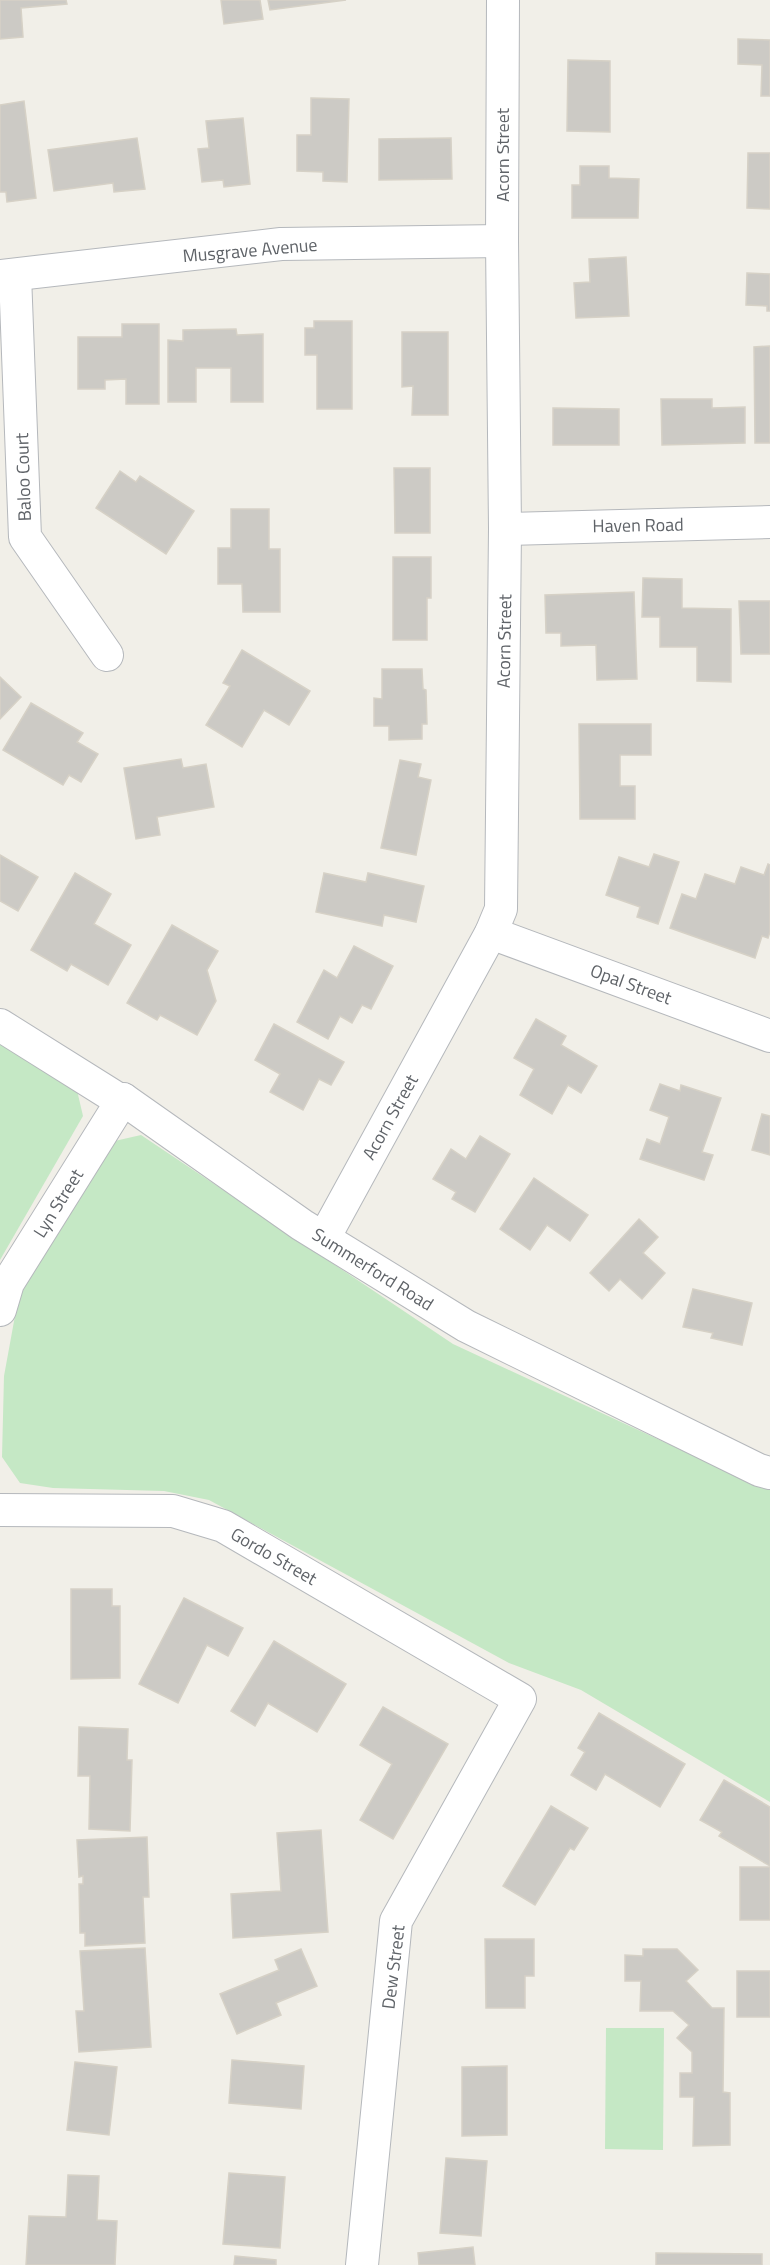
<svg xmlns="http://www.w3.org/2000/svg" width="770" height="2265" font-family="'Titillium Web',sans-serif">
	<rect width="100%" height="100%" fill="#f1efe8"/>
	<g fill="#c5e8c5">
		<polygon points="0,1042 76,1086 83,1116 0,1260"/>
		<polygon points="141,1135 453,1344 746,1480 770,1488 770,1802 581,1690 509,1663 209,1500 164,1491 53,1488 20,1483 2,1457 4,1376 19,1294 106,1143"/>
		<polygon points="606,2028 664,2028 663,2150 605,2149"/>
	</g>
	<g fill="#cccac5" stroke="#d6d1c6" stroke-width="1.5">
		<polygon points="0,0 66,0 67,4 21,8 23,37 0,39"/>
		<polygon points="221,0 260,0 263,19 224,24"/>
		<polygon points="268,0 346,0 270,10"/>
		<polygon points="738,39 770,40 770,96 761,96 762,65 738,64"/>
		<polygon points="568,60 610,61 610,132 567,131"/>
		<polygon points="311,98 349,99 347,182 323,181 323,172 297,171 297,135 311,135"/>
		<polygon points="24,101 36,198 7,202 6,192 0,192 0,105"/>
		<polygon points="243,118 250,184 224,187 223,180 202,182 198,149 209,148 206,121"/>
		<polygon points="137,138 145,189 114,192 113,183 54,191 48,150"/>
		<polygon points="451,138 452,179 379,180 379,139"/>
		<polygon points="748,153 770,153 770,209 747,208"/>
		<polygon points="580,166 609,166 609,178 639,179 638,218 572,218 572,185 580,185"/>
		<polygon points="626,257 629,316 576,318 574,283 590,282 589,259"/>
		<polygon points="747,273 770,274 770,311 767,311 767,306 746,305"/>
		<polygon points="314,321 352,321 352,409 317,409 317,355 305,355 305,328 314,328"/>
		<polygon points="122,324 159,324 159,404 126,404 126,379 105,380 105,389 78,389 78,337 122,337"/>
		<polygon points="236,329 237,335 263,334 263,402 231,402 231,368 196,368 196,402 168,402 168,340 183,341 183,330"/>
		<polygon points="402,332 448,332 448,415 412,415 413,386 402,387"/>
		<polygon points="770,346 770,443 755,443 754,347"/>
		<polygon points="661,399 712,399 712,408 745,407 745,443 662,445"/>
		<polygon points="553,408 619,409 619,445 553,445"/>
		<polygon points="394,468 430,468 430,533 395,533"/>
		<polygon points="120,471 136,482 140,476 194,511 166,554 96,508"/>
		<polygon points="231,509 269,509 269,549 280,549 280,612 243,612 242,584 218,584 218,548 231,548"/>
		<polygon points="393,557 431,557 431,598 427,598 427,640 393,640"/>
		<polygon points="643,578 682,579 682,608 731,609 731,682 697,681 697,647 660,647 660,617 642,617"/>
		<polygon points="634,592 637,679 597,680 596,645 561,646 561,633 546,633 545,595"/>
		<polygon points="739,601 770,601 770,654 741,654"/>
		<polygon points="242,650 310,691 289,725 264,710 242,747 206,725 230,686 223,683"/>
		<polygon points="382,669 422,669 423,689 426,690 427,724 422,724 422,739 389,740 389,726 374,726 374,698 382,699"/>
		<polygon points="0,677 21,697 0,719"/>
		<polygon points="31,703 83,733 77,742 98,754 81,782 69,775 63,785 3,750"/>
		<polygon points="579,724 651,724 651,755 620,755 620,786 635,786 635,819 580,819"/>
		<polygon points="181,759 183,768 206,764 214,807 157,817 160,835 136,839 124,768"/>
		<polygon points="400,760 421,764 418,777 431,780 416,855 381,848"/>
		<polygon points="654,854 679,862 658,924 637,917 640,907 606,895 619,857 649,867"/>
		<polygon points="0,855 38,877 18,911 0,901"/>
		<polygon points="768,864 770,865 770,932 768,938 762,936 755,958 670,928 682,894 696,899 705,874 735,884 741,867 764,875"/>
		<polygon points="75,873 111,894 94,924 131,945 108,985 71,964 67,971 31,950"/>
		<polygon points="324,873 366,882 368,873 424,886 416,922 384,915 382,926 316,912"/>
		<polygon points="172,925 218,951 207,970 216,1001 197,1035 160,1015 157,1020 127,1003"/>
		<polygon points="354,946 393,966 371,1009 362,1005 352,1023 340,1016 328,1039 297,1022 324,970 337,978"/>
		<polygon points="536,1019 566,1036 561,1045 597,1066 581,1093 568,1085 552,1114 520,1095 534,1069 514,1058"/>
		<polygon points="274,1024 344,1062 331,1085 319,1079 303,1110 270,1092 280,1074 255,1060"/>
		<polygon points="660,1084 680,1091 681,1085 721,1098 702,1152 713,1155 704,1180 640,1159 647,1139 660,1144 669,1117 650,1110"/>
		<polygon points="762,1114 770,1116 770,1155 752,1150"/>
		<polygon points="480,1136 510,1154 475,1212 452,1199 456,1192 433,1179 451,1149 466,1159"/>
		<polygon points="534,1178 588,1215 570,1241 547,1225 530,1250 500,1229"/>
		<polygon points="639,1219 658,1237 643,1253 665,1273 642,1299 620,1279 609,1291 590,1273"/>
		<polygon points="693,1289 752,1303 742,1345 711,1338 713,1333 683,1327"/>
		<polygon points="71,1589 112,1589 112,1606 120,1606 120,1678 71,1679"/>
		<polygon points="184,1598 243,1628 228,1656 207,1645 178,1703 139,1684"/>
		<polygon points="274,1641 346,1684 317,1732 268,1703 255,1726 231,1711"/>
		<polygon points="383,1707 448,1744 393,1839 360,1820 392,1764 360,1745"/>
		<polygon points="599,1713 685,1764 660,1807 605,1774 596,1790 571,1775 585,1752 578,1748"/>
		<polygon points="79,1727 128,1729 127,1760 132,1760 130,1831 89,1829 90,1776 78,1776"/>
		<polygon points="724,1780 770,1807 770,1866 719,1836 722,1832 700,1820"/>
		<polygon points="551,1806 588,1828 574,1850 570,1848 535,1905 503,1886"/>
		<polygon points="321,1830 328,1932 233,1938 231,1894 281,1891 277,1833"/>
		<polygon points="147,1837 149,1897 143,1897 145,1943 85,1946 85,1933 80,1933 79,1884 83,1884 83,1876 79,1877 77,1840"/>
		<rect x="740" y="1867" width="30" height="53"/>
		<polygon points="485,1939 534,1939 534,1976 525,1976 525,2008 486,2008"/>
		<polygon points="145,1948 151,2047 79,2052 76,2011 84,2011 80,1951"/>
		<polygon points="301,1949 317,1986 276,2003 281,2015 237,2034 220,1994 279,1970 275,1960"/>
		<polygon points="643,1949 677,1949 698,1970 686,1981 712,2008 724,2008 723,2092 730,2093 730,2145 693,2146 694,2097 680,2097 680,2073 692,2073 692,2052 677,2038 689,2025 673,2011 640,2011 641,1981 625,1981 625,1955 643,1956"/>
		<rect x="737" y="1971" width="33" height="46"/>
		<polygon points="232,2060 304,2066 301,2109 229,2103"/>
		<polygon points="75,2062 117,2067 109,2135 67,2130"/>
		<polygon points="507,2066 507,2135 462,2136 462,2067"/>
		<polygon points="446,2158 487,2161 481,2236 440,2233"/>
		<polygon points="229,2173 285,2177 280,2248 223,2244"/>
		<polygon points="68,2175 99,2176 97,2220 117,2221 115,2265 26,2265 29,2216 66,2217"/>
		<polygon points="473,2247 475,2265 419,2265 418,2253"/>
		<polygon points="656,2253 762,2254 762,2265 656,2265"/>
		<polygon points="235,2256 276,2260 276,2265 234,2265"/>
	</g>
	<g fill="none" stroke-linecap="round" stroke-linejoin="round">
		<defs>
			<g id="street">
				<polyline points="15,275 25,537 107,655"/>
				<polyline points="0,276 281,244 502,241"/>
				<polyline points="505,529 770,522"/>
				<polyline points="491,933 770,1036"/>
				<polyline points="0,1025 118,1099 123,1099 302,1225 466,1326 759,1470 770,1473"/>
				<polyline points="324,1238 491,933 501,909 505,529 502,241 503,0"/>
				<polyline points="0,1310 8,1283 123,1099"/>
				<polyline points="0,1510 173,1511 223,1526 520,1699 396,1921 362,2265"/>
			</g>
		</defs>
		<use href="#street" stroke="#b5b8bc" stroke-width="34"/>
		<use href="#street" stroke="#fff" stroke-width="32"/>
	</g>
	<g text-anchor="middle" dominant-baseline="central" stroke-width="6" stroke-linejoin="round" paint-order="stroke">
		<g font-size="18" fill="#5f6368" stroke="#fff">
			<text transform="translate(502 155) rotate(-90)">Acorn Street</text>
			<text transform="translate(250 250) rotate(-5)">Musgrave Avenue</text>
			<text transform="translate(23 477) rotate(-92)">Baloo Court</text>
			<text transform="translate(638 525) rotate(-1)">Haven Road</text>
			<text transform="translate(504 641) rotate(-89)">Acorn Street</text>
			<text transform="translate(631 984) rotate(20)">Opal Street</text>
			<text transform="translate(390 1117) rotate(-61)">Acorn Street</text>
			<text transform="translate(58 1203) rotate(-58)">Lyn Street</text>
			<text transform="translate(373 1269) rotate(32)">Summerford Road</text>
			<text transform="translate(274 1556) rotate(30)">Gordo Street</text>
			<text transform="translate(393 1967) rotate(-83)">Dew Street</text>
		</g>
	</g>
</svg>
